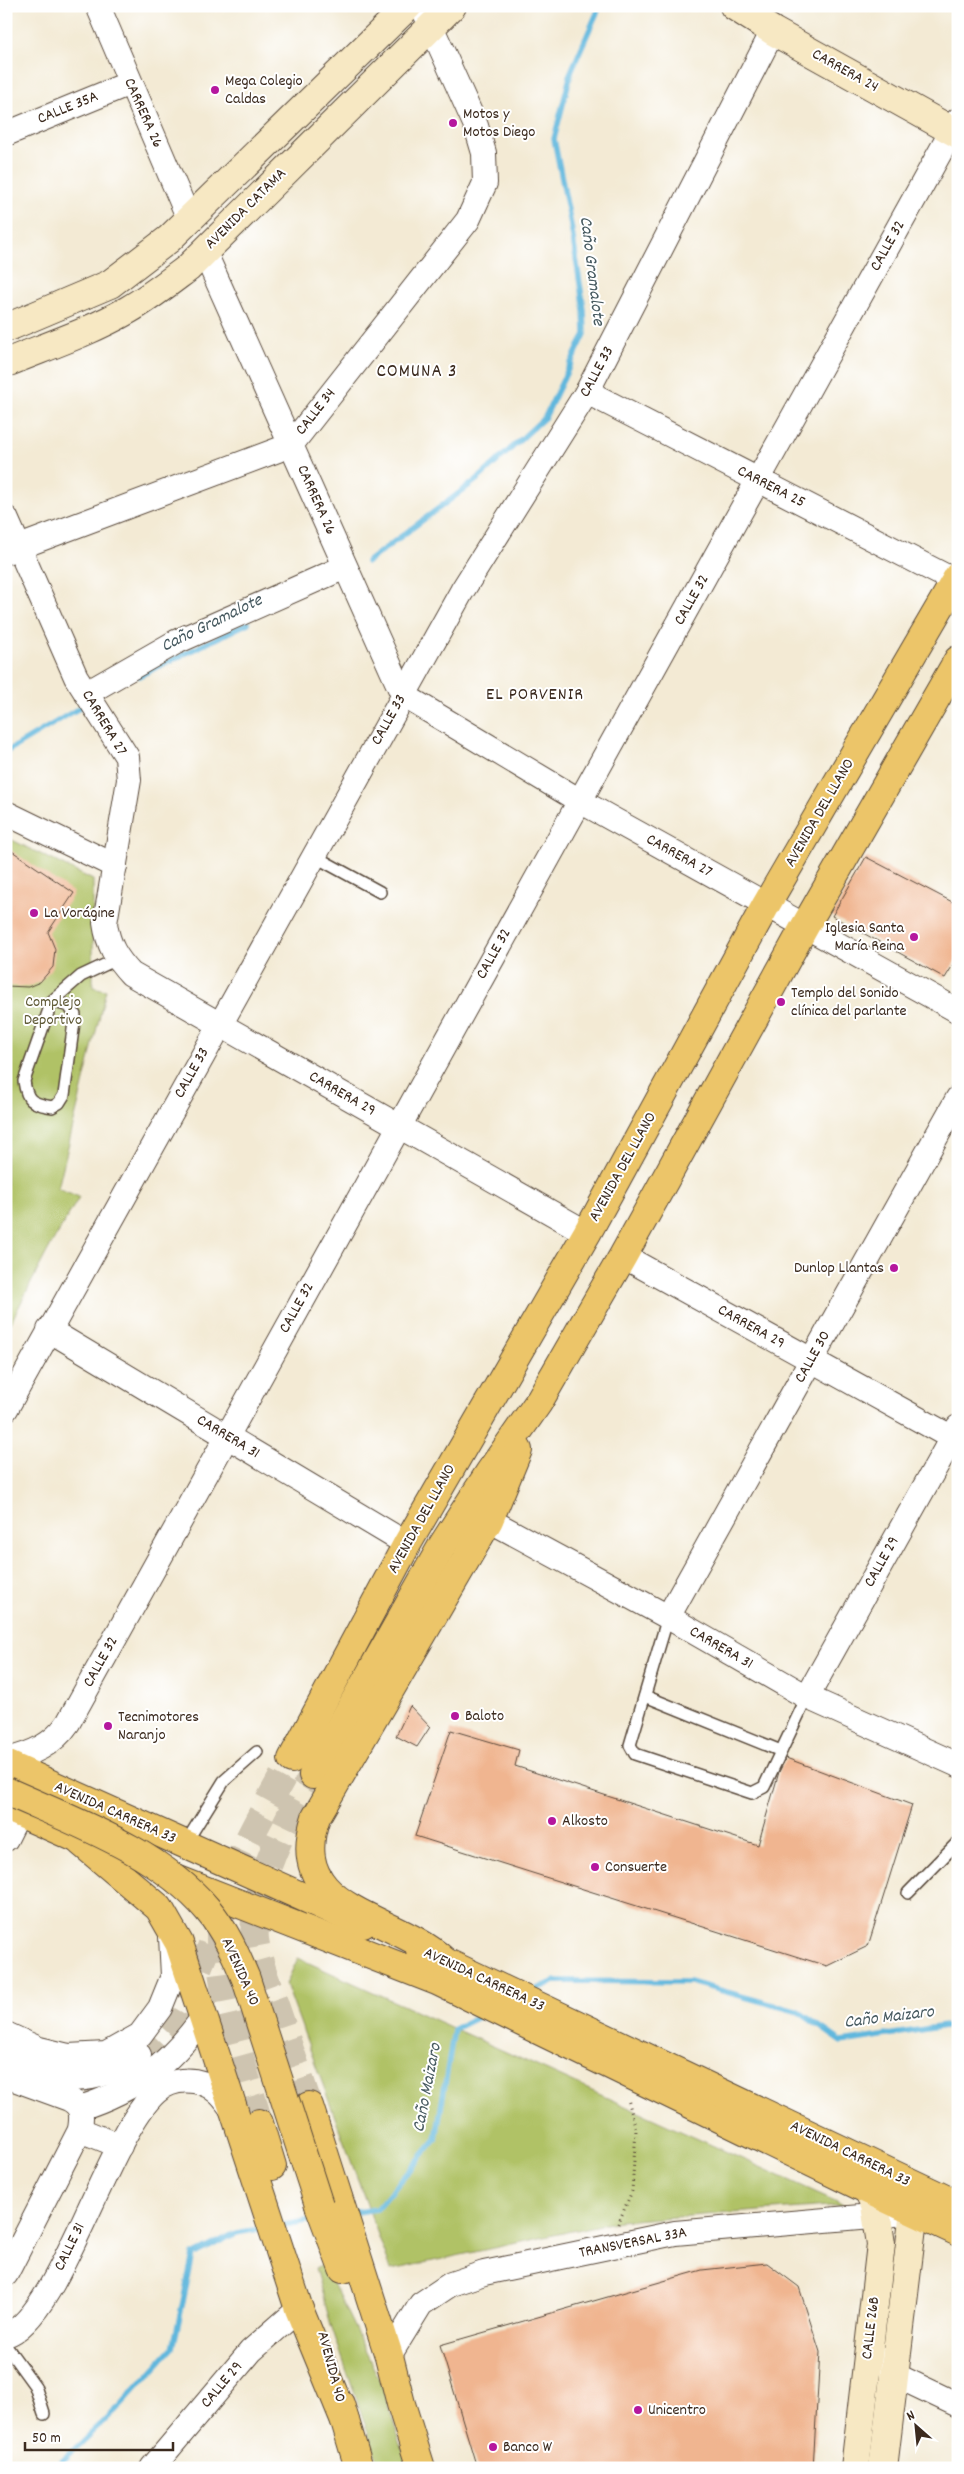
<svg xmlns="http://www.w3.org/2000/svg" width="964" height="2474" font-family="Dekko,sans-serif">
	<rect width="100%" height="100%" fill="#fff"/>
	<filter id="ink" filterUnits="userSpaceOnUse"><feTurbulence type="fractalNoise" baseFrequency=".02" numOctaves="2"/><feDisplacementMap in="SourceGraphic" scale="10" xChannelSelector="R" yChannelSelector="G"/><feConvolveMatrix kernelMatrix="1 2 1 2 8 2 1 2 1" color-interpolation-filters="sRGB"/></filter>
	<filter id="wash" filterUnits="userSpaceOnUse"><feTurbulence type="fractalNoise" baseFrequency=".0096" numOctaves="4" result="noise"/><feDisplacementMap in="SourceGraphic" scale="20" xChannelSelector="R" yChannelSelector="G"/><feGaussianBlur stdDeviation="1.12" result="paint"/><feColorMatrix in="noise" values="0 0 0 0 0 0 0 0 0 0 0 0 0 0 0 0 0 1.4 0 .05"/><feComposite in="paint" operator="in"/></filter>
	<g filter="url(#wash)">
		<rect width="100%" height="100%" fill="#f3ead4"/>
		<g fill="#b0c266" stroke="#767642">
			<polygon points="6,837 93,880 93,987 106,990 58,1188 79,1197 47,1252 6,1332"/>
			<polygon points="298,1958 844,2205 619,2221 391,2270 286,1984"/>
			<polygon points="321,2265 330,2277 379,2379 409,2468 380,2468 331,2325 315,2268"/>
		</g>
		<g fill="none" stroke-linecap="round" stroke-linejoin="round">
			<g stroke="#60b7dd" stroke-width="5.5">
				<polyline points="569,76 600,6"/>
				<polyline points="367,562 479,478 545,417 585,334 584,310 571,225 554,139 571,73"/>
				<polyline points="139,676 248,623"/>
				<polyline points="6,752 86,704"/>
				<polyline points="531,1992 555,1981 690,1982 799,2012 842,2042 958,2024"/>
				<polyline points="350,2213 377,2209 436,2139 454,2029 484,2014"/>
				<polyline points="279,2226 317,2219"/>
				<polyline points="55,2468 120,2406 173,2348 193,2255 236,2233 265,2228"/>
			</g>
		</g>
		<g id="blocks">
			<g fill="#f0b590">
				<polygon points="6,847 74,893 48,932 55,949 53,967 40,982 28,987 6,986"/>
				<polygon points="866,857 958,905 958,957 945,978 832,916"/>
				<polygon points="410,1706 430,1727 417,1747 396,1736"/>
				<polygon points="451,1730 519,1750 515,1766 758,1845 779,1772 786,1758 912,1805 868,1946 827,1966 415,1836"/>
				<polygon points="767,2263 799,2287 820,2352 813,2468 477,2468 440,2345 702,2270"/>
			</g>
		</g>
	</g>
	<g filter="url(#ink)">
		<use href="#blocks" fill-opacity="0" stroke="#574739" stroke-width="1"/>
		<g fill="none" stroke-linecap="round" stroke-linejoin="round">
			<polyline stroke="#cec4b0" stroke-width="24" stroke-dasharray="24 12" stroke-linecap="butt" points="139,2055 177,2014 191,1990 222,1916"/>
			<g stroke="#cec4b0" stroke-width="28" stroke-dasharray="28 14" stroke-linecap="butt">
				<path d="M309 2106C298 2073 287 2041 276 2008 269 1988 260 1967 256 1946 246 1896 287 1818 313 1775"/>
				<path d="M259 2123C243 2065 212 1974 222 1915 232 1859 266 1809 292 1759"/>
			</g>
			<defs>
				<g id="lane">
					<polyline points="314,856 380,892"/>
					<path d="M52 1001 69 1006 75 1015 64 1095 59 1103 52 1107C33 1103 27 1103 24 1081L52 1001 81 976 117 959"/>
					<polyline points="668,1617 630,1745 635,1754 752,1793 764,1787 807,1697"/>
					<polyline points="645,1696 781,1751"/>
					<polyline points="185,1844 224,1781 257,1752"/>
					<polyline points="908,1893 958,1842"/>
					<polyline points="6,2346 35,2386 44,2414"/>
				</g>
				<g id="street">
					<polyline points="98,6 189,219"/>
					<polyline points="6,134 130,83"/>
					<polyline points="204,251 403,695 580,801 958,1011"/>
					<polyline points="587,392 955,581"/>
					<path d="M6 518 76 677 127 757 129 780 105 923C108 945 116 958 131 974L587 1233"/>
					<polyline points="6,552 291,445 468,220 485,183 484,153 476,126 422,6"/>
					<polyline points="87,693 176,642 345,567"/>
					<polyline points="6,813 115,866"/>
					<polyline points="623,1256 958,1441"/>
					<polyline points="49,1330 407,1544"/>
					<polyline points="6,1409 462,591 587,392 773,31"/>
					<polyline points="489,1520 668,1617 807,1697 958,1765"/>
					<polyline points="668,1617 958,1098"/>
					<polyline points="807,1697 958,1427"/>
					<path d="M6 1760C32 1754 53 1745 68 1723L958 120"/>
					<polyline points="6,1839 19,1813"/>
					<polyline points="6,2034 39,2049 68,2056 106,2054 140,2035 160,2008 173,1976 171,1937"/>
					<path d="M6 2059C55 2082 92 2090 139 2055"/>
					<path d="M6 2076 69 2099C83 2107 82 2115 80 2130L6 2274"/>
					<path d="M80 2108C136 2090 170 2064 204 2016"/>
					<polyline points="80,2130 120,2146"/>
					<path d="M6 2335C58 2320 107 2136 156 2092 173 2077 199 2077 216 2091 223 2096 228 2104 233 2111"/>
					<polyline points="389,2356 421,2304 451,2284 484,2273 675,2233 895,2214"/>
					<polyline points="884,2360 895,2375 958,2405"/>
					<polyline points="152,2468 251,2351 299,2309"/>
				</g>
				<g id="secondary">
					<polyline points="734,6 773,31 958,134"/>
					<polyline points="6,328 110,284 169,239 408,6"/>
					<path d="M6 363C47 346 90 332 128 310 149 298 168 283 188 268L452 6"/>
					<polyline points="855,2468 881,2244 875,2205 868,2190"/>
					<polyline points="883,2468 914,2211"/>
				</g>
				<g id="primary">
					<polyline points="6,1764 363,1924"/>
					<polyline points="6,1807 103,1850"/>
					<polyline points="176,1879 437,1981 868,2190 958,2232"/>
					<polyline points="420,1950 958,2205"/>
				</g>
				<g id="highway">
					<polyline points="292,1759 407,1544 587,1233 766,905 958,576"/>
					<polyline points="313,1775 442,1546 489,1473 538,1403 623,1256 805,926 958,660"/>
					<polyline points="81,1842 159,1908 179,1943 299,2309 345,2421"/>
					<path d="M443 1960C394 1914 284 1912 316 1817L489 1520 518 1450"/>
					<polyline points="309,2106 389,2356 401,2404 421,2468"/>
					<polyline points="259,2123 272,2166"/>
					<polyline points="319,2205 343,2269"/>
					<polyline points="340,2404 359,2468"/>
				</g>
			</defs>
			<use href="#lane" stroke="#574739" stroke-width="14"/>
			<use href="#street" stroke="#574739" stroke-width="26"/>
			<use href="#secondary" stroke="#574739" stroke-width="30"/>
			<use href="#primary" stroke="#574739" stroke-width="30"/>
			<use href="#highway" stroke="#574739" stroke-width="30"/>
			<polyline stroke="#574739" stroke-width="3" stroke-dasharray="1 4" stroke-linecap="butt" points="618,2224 632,2191 636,2130 628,2099"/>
			<use href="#lane" stroke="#fff" stroke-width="11"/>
			<use href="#street" stroke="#fff" stroke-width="24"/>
			<use href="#secondary" stroke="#f7e8c3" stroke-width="28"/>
			<use href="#primary" stroke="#ecc569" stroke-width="28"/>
			<use href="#highway" stroke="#ecc569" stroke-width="28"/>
			<defs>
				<path id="highway-bridge" d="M6 1791C75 1822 158 1851 208 1910 225 1930 236 1955 246 1979L319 2205"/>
			</defs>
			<use href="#highway-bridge" stroke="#574739" stroke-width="30" stroke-linecap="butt"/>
			<use href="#highway-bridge" stroke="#ecc569" stroke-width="28"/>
		</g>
	</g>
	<g fill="#b5179e" stroke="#fff" stroke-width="2">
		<circle cx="215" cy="90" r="5"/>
		<circle cx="453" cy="123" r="5"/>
		<circle cx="34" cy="913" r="5"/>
		<circle cx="914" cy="937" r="5"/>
		<circle cx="781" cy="1002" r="5"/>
		<circle cx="894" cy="1268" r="5"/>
		<circle cx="455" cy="1716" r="5"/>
		<circle cx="108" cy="1726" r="5"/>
		<circle cx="552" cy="1821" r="5"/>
		<circle cx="595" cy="1867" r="5"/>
		<circle cx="638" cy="2410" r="5"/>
		<circle cx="493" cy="2447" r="5"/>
	</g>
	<g text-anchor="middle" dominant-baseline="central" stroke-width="4" stroke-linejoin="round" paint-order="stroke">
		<g font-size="16" fill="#3b2a1e" stroke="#fff">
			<text transform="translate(845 71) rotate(29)">CARRERA 24</text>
			<text transform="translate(68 108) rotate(-22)">CALLE 35A</text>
			<text transform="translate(143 113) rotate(66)">CARRERA 26</text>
			<text transform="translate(246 209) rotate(-45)">AVENIDA CATAMA</text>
			<text transform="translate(888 246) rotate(-61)">CALLE 32</text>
			<text transform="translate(597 372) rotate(-62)">CALLE 33</text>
			<text transform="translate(316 412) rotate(-52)">CALLE 34</text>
			<text transform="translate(771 487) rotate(27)">CARRERA 25</text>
			<text transform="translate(316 500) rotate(66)">CARRERA 26</text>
			<text transform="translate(692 600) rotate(-61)">CALLE 32</text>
			<text transform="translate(389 720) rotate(-61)">CALLE 33</text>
			<text transform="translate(104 723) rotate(59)">CARRERA 27</text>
			<text transform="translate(820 813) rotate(-60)">AVENIDA DEL LLANO</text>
			<text transform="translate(679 856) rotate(29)">CARRERA 27</text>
			<text transform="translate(494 954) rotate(-61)">CALLE 32</text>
			<text transform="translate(192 1073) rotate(-61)">CALLE 33</text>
			<text transform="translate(342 1094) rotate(30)">CARRERA 29</text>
			<text transform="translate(623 1167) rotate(-61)">AVENIDA DEL LLANO</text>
			<text transform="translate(297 1308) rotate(-61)">CALLE 32</text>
			<text transform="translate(751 1327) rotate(29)">CARRERA 29</text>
			<text transform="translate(813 1357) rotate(-61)">CALLE 30</text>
			<text transform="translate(228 1437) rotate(31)">CARRERA 31</text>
			<text transform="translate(422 1519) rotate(-61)">AVENIDA DEL LLANO</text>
			<text transform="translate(882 1562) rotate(-61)">CALLE 29</text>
			<text transform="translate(721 1648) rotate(30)">CARRERA 31</text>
			<text transform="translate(101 1662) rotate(-61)">CALLE 32</text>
			<text transform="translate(115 1813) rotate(24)">AVENIDA CARRERA 33</text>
			<text transform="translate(240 1972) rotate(66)">AVENIDA 40</text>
			<text transform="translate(484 1980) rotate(25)">AVENIDA CARRERA 33</text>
			<text transform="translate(850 2154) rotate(26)">AVENIDA CARRERA 33</text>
			<text transform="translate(633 2243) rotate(-11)">TRANSVERSAL 33A</text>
			<text transform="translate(70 2247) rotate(-64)">CALLE 31</text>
			<text transform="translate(871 2328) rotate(-83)">CALLE 26B</text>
			<text transform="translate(331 2367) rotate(75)">AVENIDA 40</text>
			<text transform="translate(222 2385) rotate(-50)">CALLE 29</text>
		</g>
		<g font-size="16" fill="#3b2a1e" stroke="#fff" text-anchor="start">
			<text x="225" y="81">Mega Colegio<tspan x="225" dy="18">Caldas</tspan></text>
			<text x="463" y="114">Motos y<tspan x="463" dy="18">Motos Diego</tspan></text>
			<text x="44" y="913">La Vorágine</text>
			<text x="904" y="928" text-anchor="end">Iglesia Santa<tspan x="904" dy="18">María Reina</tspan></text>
			<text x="791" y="993">Templo del Sonido<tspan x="791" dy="18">clínica del parlante</tspan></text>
			<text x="884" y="1268" text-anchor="end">Dunlop Llantas</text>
			<text x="465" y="1716">Baloto</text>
			<text x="118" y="1717">Tecnimotores<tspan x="118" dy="18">Naranjo</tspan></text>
			<text x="562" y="1821">Alkosto</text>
			<text x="605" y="1867">Consuerte</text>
			<text x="648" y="2410">Unicentro</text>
			<text x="503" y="2447">Banco W</text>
		</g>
		<g font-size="16" fill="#5e5834" stroke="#fff">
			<text x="53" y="1002">Complejo<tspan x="53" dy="18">Deportivo</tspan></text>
		</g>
		<g font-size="18" font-style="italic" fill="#485b61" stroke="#fff">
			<text transform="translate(591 271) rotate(83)">Caño Gramalote</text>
			<text transform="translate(212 624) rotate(-26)">Caño Gramalote</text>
			<text transform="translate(889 2018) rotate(-7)">Caño Maizaro</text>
			<text transform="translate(428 2088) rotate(-79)">Caño Maizaro</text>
		</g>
		<g font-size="18" letter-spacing="1" fill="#3b2a1e" stroke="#fff">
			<text x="535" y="695">EL PORVENIR</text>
		</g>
		<g font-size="19" letter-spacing="1" fill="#3b2a1e" stroke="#fff">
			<text x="417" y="372">COMUNA 3</text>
		</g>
	</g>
	<rect width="964" height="2474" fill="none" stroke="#fff" stroke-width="25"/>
	<g transform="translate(916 2426) rotate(333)" stroke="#ffffff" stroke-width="4" paint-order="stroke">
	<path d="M0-4L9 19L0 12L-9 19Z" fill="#3b2a1e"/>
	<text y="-8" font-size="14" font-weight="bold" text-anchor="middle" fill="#3b2a1e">N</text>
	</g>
	<path d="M25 2442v8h148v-8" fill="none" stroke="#3b2a1e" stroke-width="2.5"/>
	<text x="32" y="2442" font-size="15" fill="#3b2a1e" stroke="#ffffff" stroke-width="4" paint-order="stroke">50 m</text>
</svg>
